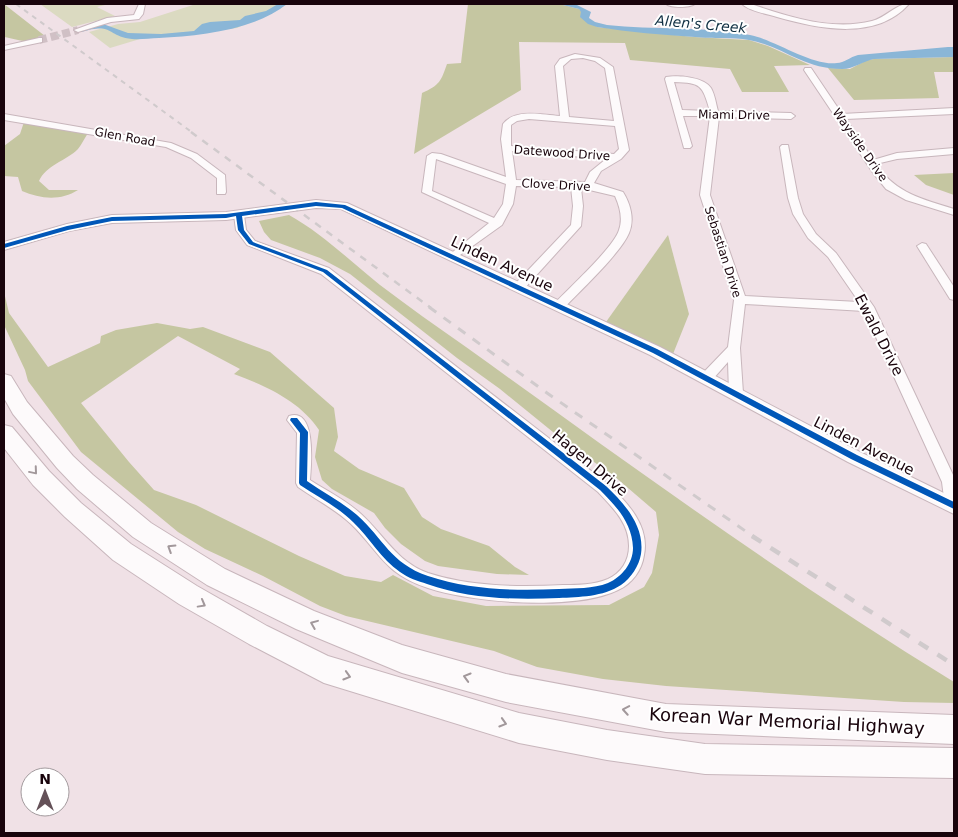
<svg xmlns="http://www.w3.org/2000/svg" width="958" height="837" font-family="'DejaVu Sans',sans-serif">
	<rect width="100%" height="100%" fill="#f0e1e6"/>
	<g fill="#dbdac1">
		<polygon points="40,4 109,4 97,7 115,16 72,27"/>
		<polygon points="196,4 288,4 237,28 140,39 110,48 89,32 118,24 140,22"/>
	</g>
	<g fill="#c5c6a1">
		<path d="M4 4 45 36C35 47 17 39 4 37Z"/>
		<path d="M468 4H559L579 9 597 27 694 37 749 40 768 46 810 65 774 66 789 92H742L730 69 630 60 625 43 519 42 521 90 414 154 422 93C440 85 441 81 447 64L461 63Z"/>
		<polygon points="954,57 954,72 934,72 939,98 854,100 828,68 850,69 867,60 874,59"/>
		<path d="M24 122 89 132C85 137 82 144 78 149 66 161 46 165 39 181L49 190H78C61 201 40 199 22 191L18 177 4 176V146L20 134Z"/>
		<polygon points="954,173 954,195 926,185 914,175"/>
		<path d="M289 215C323 234 350 261 380 285 408 306 437 327 466 347 626 462 786 579 954 682V703L904 702 666 686 603 679 537 667 494 651 346 616 320 606 263 576 205 549 178 532 81 452 28 381 25 370 4 325V292L9 313 48 367 100 343 101 336 116 330 157 323 190 329 203 327 270 352 334 408 338 437 334 451 359 469 404 488 422 517 441 529 489 546 515 567 529 575 497 574 438 566 425 561 401 544 385 528 374 513 332 489 322 480 315 457 319 430C300 401 266 386 234 374L240 369 178 336 81 403 129 462 154 490 196 505 299 556 345 576 381 582 393 575 433 596 486 606 609 605 644 587 652 573 659 535 656 512 614 476 564 441 500 389 457 358 350 274 320 258 271 240 264 232 259 221Z"/>
		<polygon points="668,235 689,314 673,354 606,322"/>
	</g>
	<g fill="#8ab6d7">
		<path d="M278 4H287C255 30 199 36 159 38 150 38 140 40 132 39 106 36 114 22 81 32L78 30 103 24 128 33 161 34 194 31 202 24 210 22 240 20 245 16 266 11Z"/>
		<path d="M559 4H575L591 12 589 18 595 22 607 25C653 30 705 26 750 35 776 40 811 66 837 63 844 63 850 57 858 55L948 47H954V57L874 59C863 61 854 69 842 69 803 69 783 46 749 40 732 37 713 39 695 37 663 35 629 32 597 27L588 24 580 17 581 12 579 9Z"/>
	</g>
	<g fill="none" stroke-linecap="round" stroke-linejoin="round">
		<polyline stroke="#d0c0c5" stroke-width="8" stroke-dasharray="8 4" stroke-linecap="butt" points="39,40 78,30"/>
		<defs>
			<g id="minor">
				<polygon points="139,4 145,4 143,14 139,19 111,22 78,32 74,30 107,18 134,15"/>
				<path d="M666 4H695C689 8 671 8 666 4Z"/>
				<path d="M742 4H751C789 17 832 31 872 21 885 18 897 3 909 4 876 41 819 29 777 17 767 14 749 11 742 4Z"/>
				<polygon points="39,38 42,38 42,42 4,50 4,46"/>
				<path d="M575 54 600 58 613 67 629 150 621 159 601 171 594 183 623 192C630 203 635 219 629 233 620 254 580 291 563 309H555L553 306 555 303C569 288 614 247 619 230 623 219 620 207 615 196L581 188 583 206 581 226 523 290H515L513 287 515 284 571 225 573 206 571 187 516 186 513 204 502 225 453 260 447 257 449 255 489 223 422 192 427 156 432 153 441 154 506 177 501 139 503 124C515 108 543 115 560 116L555 66 560 59ZM583 58 595 61 605 68 614 121 569 117 563 66 571 59ZM529 119 615 126 619 149 614 154 511 146V125L517 121ZM512 151 606 159 590 172 585 182 516 180ZM436 159 506 184 503 204 494 218 432 191Z"/>
				<path d="M805 68H811L842 114 954 108V114L846 119 873 160 897 153 954 148V154L897 159 876 164C896 194 923 199 954 209V215L906 200 886 189 873 173 804 70Z"/>
				<path d="M666 77C678 75 704 77 711 88 715 95 716 104 718 111L791 113 795 116 791 119 719 117 710 195 745 296 859 302 828 257 808 238 793 214 788 198 780 147 782 145H788L798 198 803 214 816 234 836 253 874 307 954 477V509L950 510 945 509 942 504 944 498 942 482 864 311 745 304 740 348 743 393 741 397H731L729 393 728 362 712 380H702L700 377 702 374 728 347 734 300 700 195 710 116H683L692 146 690 148H684L665 79ZM674 82C702 83 702 85 710 111L682 110Z"/>
				<polygon points="4,114 171,143 197,154 225,175 226,192 225,194 217,194 217,178 191,158 166,147 4,120"/>
				<path d="M239 212 244 215 246 230 255 241 329 268 608 484C627 502 650 526 644 555 642 570 632 584 618 590 575 611 473 603 428 588 383 573 381 553 351 524 335 509 315 499 298 487L296 483 297 433 287 420 289 416C317 407 311 466 310 480 327 491 346 500 361 514 384 535 397 562 428 573 471 587 518 587 563 585 577 585 594 585 608 579 621 573 629 561 629 546 629 523 613 508 598 492L321 274 247 245 236 230 234 215Z"/>
				<polygon points="922,243 926,244 954,287 954,300 950,299 917,246"/>
			</g>
			<polygon id="tertiary" points="316,200 347,203 660,347 860,452 954,498 954,514 848,462 650,355 341,209 316,208 226,220 112,223 69,231 4,250 4,242 67,224 112,215 226,212"/>
			<g id="primary">
				<polygon points="4,374 11,376 27,402 73,456 93,475 151,523 225,569 314,611 402,645 506,674 666,704 954,715 954,744 666,732 506,702 402,673 296,629 207,585 133,537 77,489 57,468 13,414 4,398"/>
				<polygon points="4,425 12,427 49,471 81,503 131,544 197,586 267,626 328,656 519,713 607,730 705,744 954,748 954,778 705,774 607,760 519,743 324,683 249,644 179,604 113,560 65,517 33,485 4,448"/>
			</g>
		</defs>
		<use href="#minor" stroke="#c8b6bc" stroke-width="2"/>
		<use href="#tertiary" stroke="#c8b6bc" stroke-width="2"/>
		<use href="#primary" stroke="#c8b6bc" stroke-width="2"/>
		<use href="#minor" fill="#fdfafb" fill-rule="evenodd"/>
		<use href="#tertiary" fill="#fdfafb" fill-rule="evenodd"/>
		<use href="#primary" fill="#fdfafb" fill-rule="evenodd"/>
		<polyline stroke="#d0cacc" stroke-width="2" stroke-dasharray="5 5" stroke-linecap="butt" points="16,4 193,133"/>
		<polyline stroke="#d0cacc" stroke-width="2.5" stroke-dasharray="7 7" stroke-linecap="butt" points="191,132 431,308"/>
		<polyline stroke="#d0cacc" stroke-width="3" stroke-dasharray="9 9" stroke-linecap="butt" points="429,307 547,393 754,537"/>
		<polyline stroke="#d0cacc" stroke-width="4.5" stroke-dasharray="11 11" stroke-linecap="butt" points="752,536 954,665"/>
		<defs>
			<path id="cycleway" d="M316 202 345 205 657 349 857 455 954 502V509L851 459 653 353 342 208 316 206 242 216 244 230 253 242 327 270 606 486C624 503 645 526 641 554 639 566 631 578 621 585 603 597 579 597 559 598 515 600 469 599 427 584 418 581 408 578 400 572 381 559 370 538 353 522 338 507 318 497 300 485L299 483 300 433 290 420 291 418H297L308 432 307 481C324 493 342 502 357 515 384 539 390 563 428 576 470 590 515 591 559 589 575 588 593 589 608 583 622 577 633 563 633 548 632 523 617 507 600 490L323 272 249 244 238 230 236 216 226 218 112 221 68 230 4 248V244L67 226 112 217 226 214Z"/>
		</defs>
		<use href="#cycleway" stroke="#fff" stroke-width="3"/>
		<use href="#cycleway" fill="#0057b8" fill-rule="evenodd"/>
	</g>
	<defs><path id="oneway-chevron" d="M-2-3.5L2.5 0L-2 3.5" fill="none" stroke-width="1.6" stroke-linecap="round" stroke-linejoin="round" transform="scale(1.25)"/></defs>
	<g stroke="#a2989b">
		<use href="#oneway-chevron" transform="translate(34 471) rotate(50)"/>
		<use href="#oneway-chevron" transform="translate(171 548) rotate(-148)"/>
		<use href="#oneway-chevron" transform="translate(202 604) rotate(29)"/>
		<use href="#oneway-chevron" transform="translate(314 624) rotate(-158)"/>
		<use href="#oneway-chevron" transform="translate(347 676) rotate(17)"/>
		<use href="#oneway-chevron" transform="translate(467 677) rotate(-164)"/>
		<use href="#oneway-chevron" transform="translate(626 710) rotate(-170)"/>
		<use href="#oneway-chevron" transform="translate(503 723) rotate(17)"/>
	</g>
	<g text-anchor="middle" dominant-baseline="central" stroke-width="4" stroke-linejoin="round" paint-order="stroke">
		<g font-size="12" fill="#19040c" stroke="#fff">
			<text transform="translate(734 115) rotate(1)">Miami Drive</text>
			<text transform="translate(125 137) rotate(10)">Glen Road</text>
			<text transform="translate(860 145) rotate(55)">Wayside Drive</text>
			<text transform="translate(562 153) rotate(4)">Datewood Drive</text>
			<text transform="translate(556 185) rotate(3)">Clove Drive</text>
			<text transform="translate(723 252) rotate(72)">Sebastian Drive</text>
		</g>
		<g font-size="14" font-style="italic" fill="#113043" stroke="#fff">
			<text transform="translate(701 24) rotate(5)">Allen's Creek</text>
		</g>
		<g font-size="15" fill="#19040c" stroke="#fff">
			<text transform="translate(502 264) rotate(25)">Linden Avenue</text>
			<text transform="translate(879 335) rotate(63)">Ewald Drive</text>
			<text transform="translate(864 446) rotate(27)">Linden Avenue</text>
			<text transform="translate(590 463) rotate(40)">Hagen Drive</text>
		</g>
		<g font-size="18" fill="#19040c" stroke="#fff">
			<text transform="translate(787 721) rotate(3)">Korean War Memorial Highway</text>
		</g>
	</g>
	<rect width="958" height="837" fill="none" stroke="#19040c" stroke-width="10"/>
	<g transform="translate(45 792)"><circle r="24" fill="#ffffff" stroke="#a39b9e"/>
	<path d="M0-4L9 19L0 12L-9 19Z" fill="#645158"/>
	<text y="-8" font-size="14" font-weight="bold" text-anchor="middle" fill="#19040c">N</text>
	</g>
</svg>
